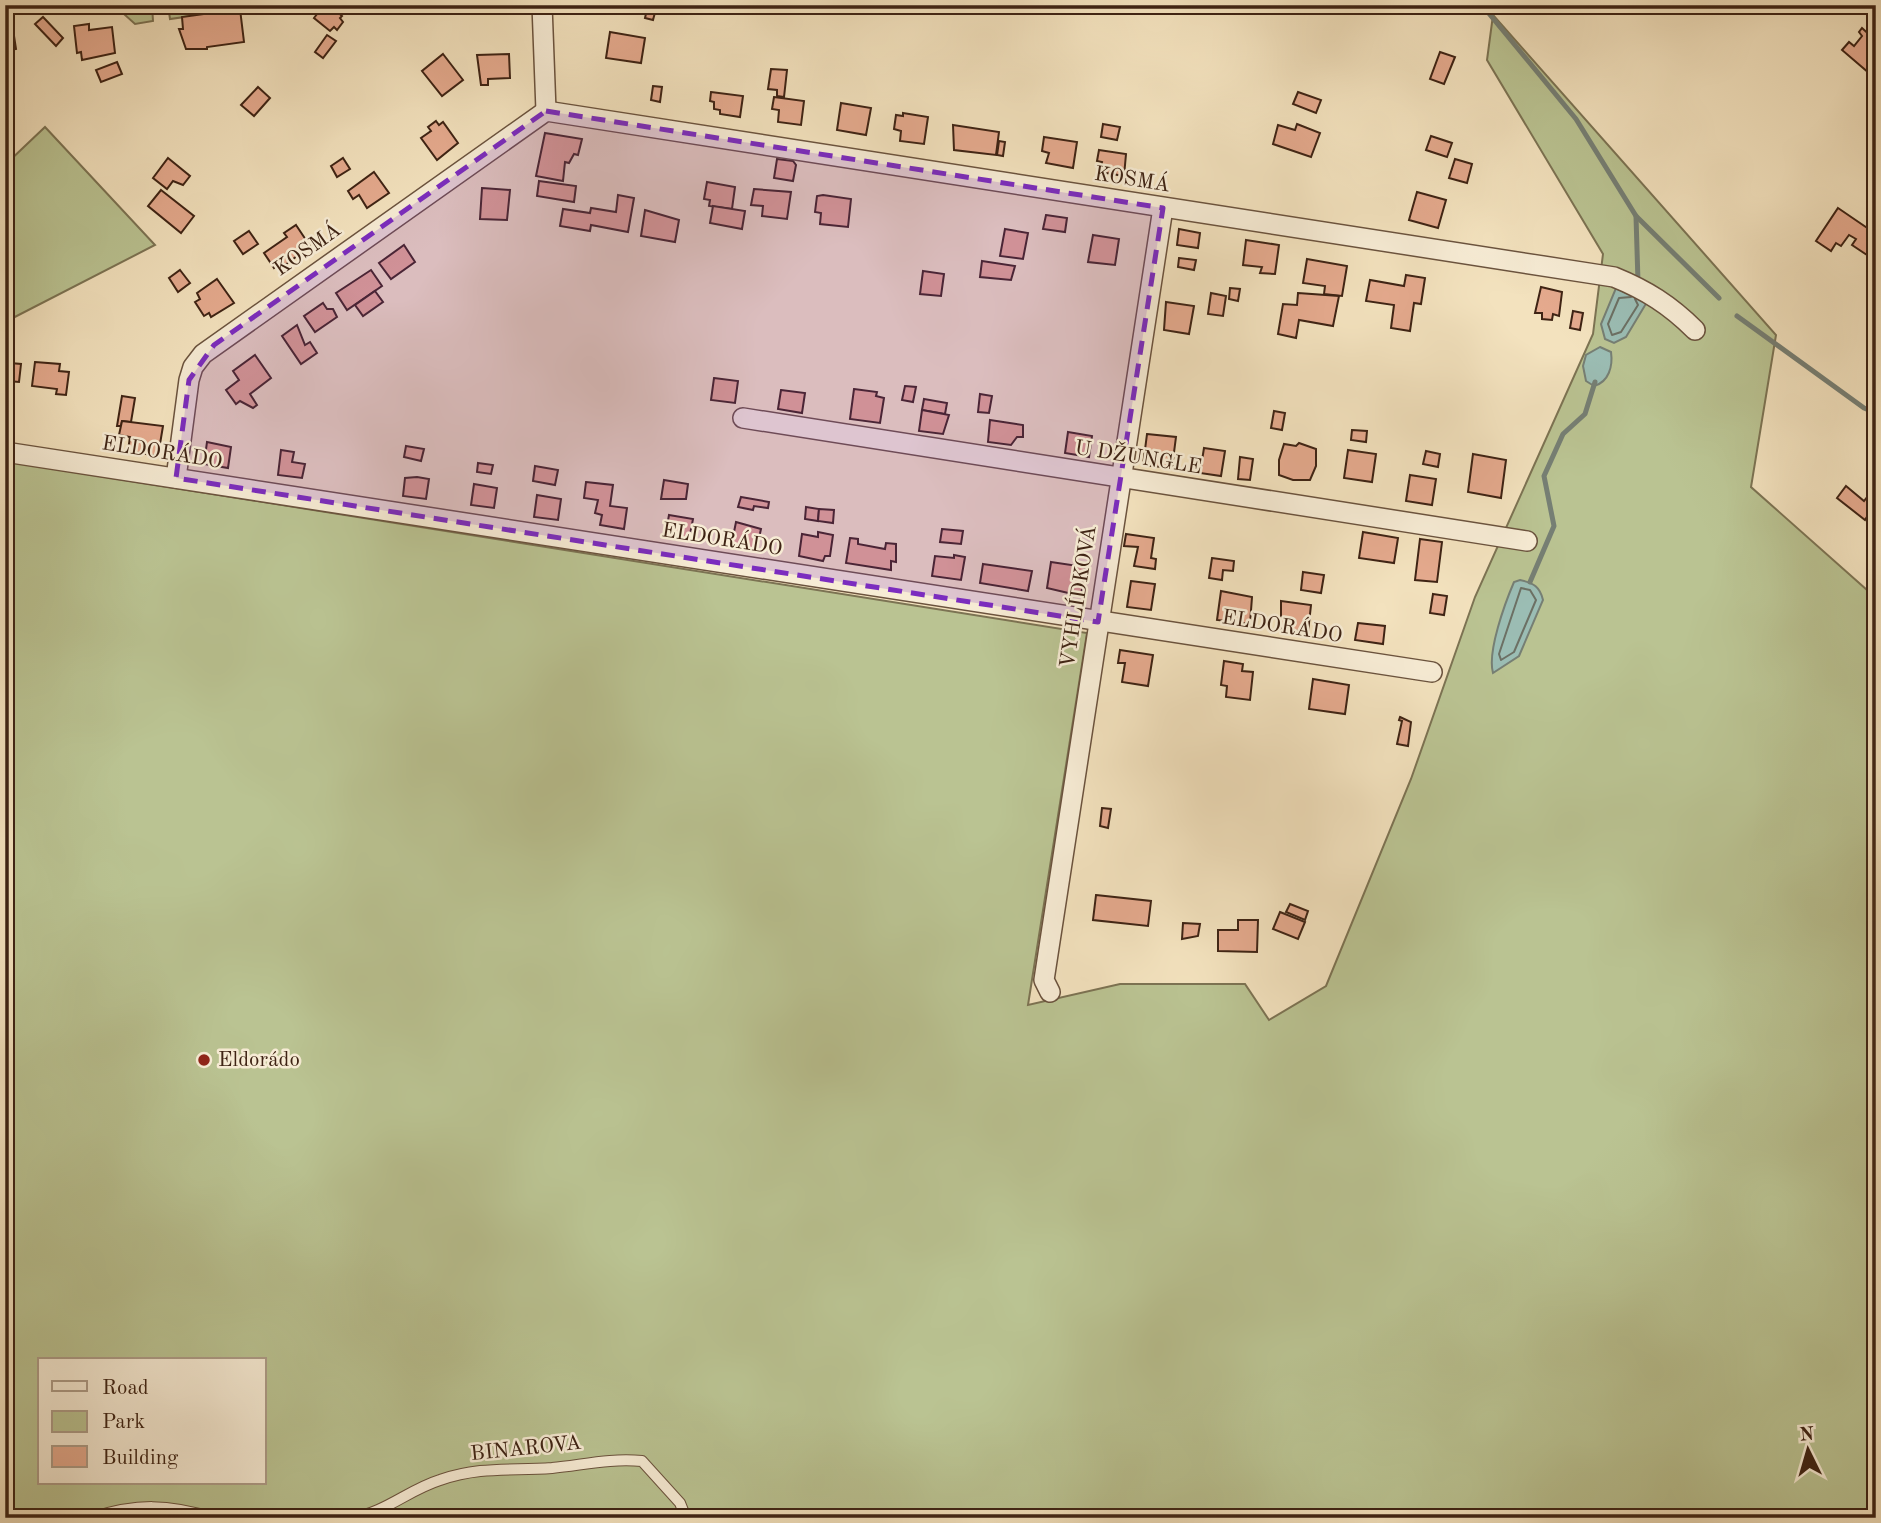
<svg xmlns="http://www.w3.org/2000/svg" width="1881" height="1523" font-family="'Old Standard TT',serif">
	<rect width="100%" height="100%" fill="#f3e2be"/>
	<filter id="stains"><feTurbulence type="fractalNoise" baseFrequency=".00286" numOctaves="4"/><feColorMatrix values="0 0 0 0 .2 0 0 0 0 .09 0 0 0 0 .02 0 0 0 .5 -.17"/></filter>
	<radialGradient id="worn" r=".72"><stop offset=".6" stop-color="#630" stop-opacity="0"/><stop offset="1" stop-color="#630" stop-opacity=".3"/></radialGradient>
	<g fill="#bac392" stroke="#7c7353" stroke-width="2" fill-rule="evenodd">
		<polygon points="114,5 152,5 153,21 135,24"/>
		<polygon points="168,5 244,5 240,9 170,19"/>
		<path d="M1493 15 1776 335 1751 487 1876 598V1518H5V461L1087 633 1028 1005 1120 984H1245L1269 1020 1326 986 1411 779 1475 597 1593 334 1603 254 1487 60ZM40 1360H264V1483H40Z"/>
		<polygon points="45,127 155,245 5,322 5,165"/>
	</g>
	<g fill="#9bbdb4" stroke="#767f74" stroke-width="2">
		<polygon points="1616,288 1647,302 1626,337 1614,343 1605,339 1601,324"/>
		<path d="M1600 347 1611 352C1613 366 1609 382 1594 386L1586 381 1583 366 1586 355Z"/>
		<path d="M1520 580C1534 583 1540 587 1543 600L1519 656 1493 673C1487 652 1505 603 1514 582Z"/>
	</g>
	<g fill="none" stroke-linecap="round" stroke-linejoin="round">
		<g stroke="#6c7064" stroke-width="2">
			<polyline points="1631,297 1619,298 1608,324 1612,335 1621,332 1638,305 1635,299"/>
			<polygon points="1521,588 1530,590 1536,600 1514,652 1501,660 1499,654"/>
		</g>
		<g stroke="#767f74" stroke-width="5">
			<polyline points="1482,5 1576,119 1636,216 1719,298"/>
			<polyline points="1636,216 1638,282"/>
			<polyline points="1737,316 1864,408 1876,413"/>
			<polyline points="1530,582 1554,526 1544,476 1563,434 1585,414 1595,382"/>
		</g>
	</g>
	<g fill="#e5aa8e" stroke="#3e2314" stroke-width="2">
		<polygon points="324,5 330,5 342,16 340,18 343,22 337,30 334,27 330,31 314,18"/>
		<polygon points="648,5 657,5 653,20 645,18"/>
		<polygon points="240,9 244,42 207,47 207,49 186,49 179,29 183,29 182,17"/>
		<polygon points="10,10 16,49 5,51 5,11"/>
		<polygon points="43,17 63,38 56,46 35,24"/>
		<polygon points="89,24 89,30 112,27 115,53 82,60 81,52 77,53 74,26"/>
		<polygon points="1862,28 1874,39 1870,43 1876,48 1876,65 1869,73 1842,50 1849,42 1854,46 1862,36 1859,32"/>
		<polygon points="610,32 645,38 641,63 606,58"/>
		<polygon points="327,35 336,41 323,58 315,52"/>
		<polygon points="1440,52 1455,57 1444,84 1430,79"/>
		<polygon points="443,54 463,80 442,96 422,71"/>
		<polygon points="509,54 510,78 488,79 488,85 481,85 477,55"/>
		<polygon points="117,62 122,74 101,82 96,70"/>
		<polygon points="771,69 787,70 784,97 777,96 777,90 768,89"/>
		<polygon points="653,86 662,87 660,102 651,100"/>
		<polygon points="258,87 270,98 254,116 241,105"/>
		<polygon points="711,92 743,96 740,117 720,114 720,110 714,109 714,102 710,101"/>
		<polygon points="1298,92 1321,100 1316,113 1293,104"/>
		<polygon points="774,97 804,101 801,125 778,122 779,110 772,109"/>
		<polygon points="841,103 871,108 866,135 837,130"/>
		<polygon points="903,113 928,117 924,144 900,141 901,131 894,129 896,115 903,116"/>
		<polygon points="436,121 439,125 443,122 458,143 437,160 421,138 431,131 428,127"/>
		<polygon points="1103,124 1120,127 1117,140 1101,137"/>
		<polygon points="1297,124 1320,133 1311,157 1273,144 1278,125 1295,130"/>
		<polygon points="953,125 999,132 996,155 954,150"/>
		<polygon points="545,133 582,139 578,155 574,154 569,163 565,162 563,181 536,176"/>
		<polygon points="1431,136 1452,143 1447,157 1426,150"/>
		<polygon points="1044,137 1077,142 1073,168 1046,163 1049,153 1042,151"/>
		<polygon points="999,141 1005,142 1003,156 997,155"/>
		<polygon points="1099,150 1126,154 1124,176 1100,172 1102,162 1097,161"/>
		<polygon points="168,158 190,176 183,185 173,181 167,189 153,178"/>
		<polygon points="343,158 350,169 337,177 331,166"/>
		<polygon points="777,159 793,161 796,165 793,181 774,178"/>
		<polygon points="1455,159 1472,164 1467,183 1449,178"/>
		<polygon points="374,172 389,193 367,208 359,195 353,199 348,191"/>
		<polygon points="539,181 576,186 574,202 537,196"/>
		<polygon points="707,182 735,187 732,209 709,206 710,200 704,199"/>
		<polygon points="482,188 510,190 507,220 480,219"/>
		<polygon points="754,189 791,192 787,219 762,216 763,206 751,205"/>
		<polygon points="161,190 194,216 181,233 148,206"/>
		<polygon points="1417,192 1446,200 1438,228 1409,220"/>
		<polygon points="618,195 634,198 628,232 591,225 590,231 560,226 563,209 590,213 591,208 616,212"/>
		<polygon points="823,195 851,199 848,227 820,224 821,213 815,212 817,196"/>
		<polygon points="713,206 745,211 742,229 710,223"/>
		<polygon points="1838,208 1876,234 1876,243 1867,255 1852,245 1856,239 1849,235 1841,246 1836,243 1831,251 1816,241"/>
		<polygon points="645,210 679,220 675,242 641,236"/>
		<polygon points="1046,215 1067,218 1065,232 1043,229"/>
		<polygon points="296,225 310,246 284,266 282,262 274,268 264,253 287,237 284,233"/>
		<polygon points="1005,229 1028,233 1023,259 1000,256"/>
		<polygon points="1179,229 1200,233 1198,248 1177,245"/>
		<polygon points="249,231 258,244 243,254 234,241"/>
		<polygon points="1093,235 1119,239 1115,265 1088,262"/>
		<polygon points="1246,240 1279,245 1275,274 1260,273 1262,267 1243,265"/>
		<polygon points="404,245 415,262 391,279 379,263"/>
		<polygon points="1179,258 1196,260 1194,270 1178,267"/>
		<polygon points="1307,259 1347,266 1342,296 1324,294 1325,286 1303,283"/>
		<polygon points="982,261 1015,266 1011,280 980,277"/>
		<polygon points="180,270 190,283 178,292 169,278"/>
		<polygon points="371,270 382,286 347,310 336,293"/>
		<polygon points="923,271 944,274 941,296 920,294"/>
		<polygon points="1406,275 1425,278 1421,304 1414,303 1410,331 1391,328 1394,305 1366,301 1370,280 1404,286"/>
		<polygon points="217,279 234,303 211,317 209,313 204,316 195,302 200,299 197,293"/>
		<polygon points="1541,287 1562,292 1559,316 1553,314 1552,320 1542,319 1542,313 1535,313"/>
		<polygon points="1230,288 1240,289 1238,301 1229,299"/>
		<polygon points="375,291 383,302 363,316 355,305"/>
		<polygon points="1211,293 1226,296 1223,316 1208,314"/>
		<polygon points="1298,293 1339,296 1333,326 1299,320 1296,338 1278,334 1283,304 1297,305"/>
		<polygon points="1166,302 1194,306 1189,334 1164,330"/>
		<polygon points="323,303 327,309 333,309 337,317 315,332 304,316"/>
		<polygon points="1573,311 1583,313 1580,330 1570,328"/>
		<polygon points="297,325 305,345 310,342 317,353 301,364 282,336"/>
		<polygon points="255,355 271,378 250,394 257,405 253,408 240,401 236,404 226,390 239,380 233,371"/>
		<polygon points="35,362 60,364 59,371 69,372 66,395 56,394 57,389 32,386"/>
		<polygon points="10,363 21,364 19,382 8,381"/>
		<polygon points="714,378 738,381 735,403 711,400"/>
		<polygon points="905,386 916,387 913,402 902,400"/>
		<polygon points="854,389 877,392 876,396 884,398 880,423 850,419"/>
		<polygon points="781,390 805,393 802,413 778,409"/>
		<polygon points="980,394 992,396 989,413 978,412"/>
		<polygon points="122,396 135,398 131,422 122,421 121,426 117,426"/>
		<polygon points="924,399 947,403 945,414 922,410"/>
		<polygon points="922,410 949,415 943,434 919,431"/>
		<polygon points="1274,411 1285,413 1282,430 1271,428"/>
		<polygon points="990,420 1023,425 1023,437 1017,437 1011,445 988,442"/>
		<polygon points="122,421 163,426 158,456 128,451 130,437 119,435"/>
		<polygon points="1352,430 1367,431 1366,442 1351,440"/>
		<polygon points="1068,432 1092,436 1089,457 1065,453"/>
		<polygon points="1147,434 1176,437 1172,468 1143,465"/>
		<polygon points="207,442 231,447 228,468 204,464"/>
		<polygon points="1299,443 1316,449 1316,466 1310,480 1293,480 1279,475 1279,460 1284,444 1296,446"/>
		<polygon points="406,446 424,449 421,461 404,457"/>
		<polygon points="1204,448 1225,451 1221,476 1200,473"/>
		<polygon points="281,450 294,452 292,462 305,464 302,478 278,475"/>
		<polygon points="1348,450 1376,454 1372,482 1344,478"/>
		<polygon points="1426,451 1440,454 1438,467 1423,464"/>
		<polygon points="1473,454 1506,460 1501,498 1468,492"/>
		<polygon points="1240,457 1253,459 1250,480 1238,479"/>
		<polygon points="478,463 493,465 491,474 477,472"/>
		<polygon points="535,466 558,470 555,485 533,481"/>
		<polygon points="1410,475 1436,479 1432,505 1406,501"/>
		<polygon points="417,477 429,479 426,499 403,496 405,478"/>
		<polygon points="664,480 688,484 686,499 661,499"/>
		<polygon points="586,482 613,485 610,506 627,508 624,529 600,525 602,515 595,513 598,500 584,498"/>
		<polygon points="474,484 497,488 494,508 471,505"/>
		<polygon points="1846,486 1864,501 1868,496 1876,502 1865,520 1837,498"/>
		<polygon points="537,495 561,499 558,520 534,517"/>
		<polygon points="741,497 769,502 768,508 754,506 753,510 738,507"/>
		<polygon points="806,507 819,509 818,521 805,519"/>
		<polygon points="819,509 834,510 833,523 818,521"/>
		<polygon points="669,515 693,519 689,540 665,537"/>
		<polygon points="736,522 761,529 756,551 731,547"/>
		<polygon points="942,529 963,531 961,544 940,542"/>
		<polygon points="818,532 833,535 830,556 825,556 823,561 799,556 802,534 818,537"/>
		<polygon points="1363,532 1398,538 1394,563 1359,558"/>
		<polygon points="1126,534 1154,538 1151,558 1156,559 1155,569 1134,566 1138,547 1124,546"/>
		<polygon points="850,538 858,539 858,544 885,549 886,543 896,544 896,562 891,561 891,570 846,563"/>
		<polygon points="1420,539 1442,542 1437,582 1415,580"/>
		<polygon points="954,555 965,557 961,580 932,576 935,556 954,558"/>
		<polygon points="1212,558 1234,561 1233,571 1223,570 1222,580 1209,578"/>
		<polygon points="1051,562 1085,567 1081,596 1047,588"/>
		<polygon points="983,564 1032,571 1028,591 980,583"/>
		<polygon points="1303,572 1324,575 1321,593 1301,590"/>
		<polygon points="1131,581 1155,584 1151,610 1127,607"/>
		<polygon points="1221,591 1252,597 1250,624 1217,620"/>
		<polygon points="1433,594 1447,596 1444,615 1430,613"/>
		<polygon points="1281,601 1311,605 1308,632 1281,629"/>
		<polygon points="1358,623 1385,626 1383,644 1355,640"/>
		<polygon points="1120,650 1153,655 1148,686 1122,682 1125,663 1118,663"/>
		<polygon points="1224,661 1243,664 1242,671 1253,672 1250,700 1226,697 1227,686 1221,685"/>
		<polygon points="1313,679 1349,685 1345,714 1309,709"/>
		<polygon points="1400,717 1411,722 1408,746 1397,744 1402,721 1399,720"/>
		<polygon points="1102,808 1111,809 1108,828 1100,826"/>
		<polygon points="1096,895 1151,901 1148,926 1093,920"/>
		<polygon points="1290,904 1308,911 1305,920 1286,912"/>
		<polygon points="1280,912 1305,922 1298,939 1273,929"/>
		<polygon points="1238,920 1258,920 1257,952 1218,951 1218,930 1238,930"/>
		<polygon points="1183,923 1200,924 1198,936 1182,939"/>
	</g>
	<g fill="none" stroke-linecap="round" stroke-linejoin="round">
		<defs>
			<g id="lane">
				<path d="M91 1518C137 1503 168 1504 214 1518"/>
				<path d="M351 1518C385 1513 408 1490 440 1480 481 1466 511 1471 552 1468 583 1465 610 1458 642 1461L680 1503 686 1518"/>
			</g>
			<g id="street">
				<polyline points="542,5 546,111"/>
				<polyline points="743,418 1527,541"/>
				<polyline points="5,452 1432,672"/>
				<path d="M176 478 189 380 193 367 203 354 546 111 1614 277C1646 290 1670 305 1695 330"/>
				<polyline points="1050,992 1044,980 1163,208"/>
			</g>
		</defs>
		<use href="#lane" stroke="#6b533e" stroke-width="12"/>
		<use href="#street" stroke="#6b533e" stroke-width="22"/>
		<use href="#lane" stroke="#f7ecd5" stroke-width="10"/>
		<use href="#street" stroke="#f7ecd5" stroke-width="19"/>
	</g>
	<path fill="#7b2cbf" fill-opacity="0.2" stroke="#7b2cbf" stroke-width="5" stroke-dasharray="14 9" stroke-linejoin="round" d="M546 111 1163 208 1098 622 176 478 189 380 214 345Z"/>
	<circle fill="#8f2418" stroke="#f7ecd5" stroke-width="2.5" cx="204" cy="1060" r="7"/>
	<g text-anchor="middle" dominant-baseline="central" stroke-width="5" stroke-linejoin="round" paint-order="stroke">
		<g font-size="21" fill="#3e2314" stroke="#f7ecd5">
			<text transform="translate(1132 180) rotate(9)">KOSMÁ</text>
			<text transform="translate(308 250) rotate(-35)">KOSMÁ</text>
			<text transform="translate(162 453) rotate(9)">ELDORÁDO</text>
			<text transform="translate(1138 458) rotate(9)">U DŽUNGLE</text>
			<text transform="translate(722 540) rotate(9)">ELDORÁDO</text>
			<text transform="translate(1079 597) rotate(-81)">VYHLÍDKOVÁ</text>
			<text transform="translate(1282 627) rotate(9)">ELDORÁDO</text>
			<text transform="translate(526 1449) rotate(-6)">BINAROVA</text>
		</g>
		<g font-size="21" fill="#3e2314" stroke="#f7ecd5" text-anchor="start">
			<text x="218" y="1060">Eldorádo</text>
		</g>
	</g>
	<rect width="1881" height="1523" fill="none" stroke="#f3e2be" stroke-width="28"/>
	<rect x="7" y="7" width="1867" height="1509" fill="none" stroke="#3e2314" stroke-width="3.5"/>
	<rect x="14" y="14" width="1853" height="1495" fill="none" stroke="#3e2314" stroke-width="2"/>
	<rect x="38" y="1358" width="228" height="126" fill="#f7ecd5" stroke="#ad9c88" stroke-width="2"/>
	<rect x="52" y="1381" width="35" height="10" fill="#f7ecd5" stroke="#ad9c88" stroke-width="2"/>
	<text x="102" y="1394" font-size="21" fill="#3e2314">Road</text>
	<rect x="52" y="1411" width="35" height="21" fill="#bac392" stroke="#ad9c88" stroke-width="2"/>
	<text x="102" y="1428" font-size="21" fill="#3e2314">Park</text>
	<rect x="52" y="1446" width="35" height="21" fill="#e5aa8e" stroke="#ad9c88" stroke-width="2"/>
	<text x="102" y="1464" font-size="21" fill="#3e2314">Building</text>
	<g transform="translate(1808 1450) rotate(355)" stroke="#f7ecd5" stroke-width="5" paint-order="stroke">
	<path d="M0-5L12 26L0 18L-12 26Z" fill="#3e2314"/>
	<text y="-10" font-size="19" font-weight="bold" text-anchor="middle" fill="#3e2314">N</text>
	</g>
	<rect width="100%" height="100%" filter="url(#stains)"/>
	<rect width="100%" height="100%" fill="url(#worn)"/>
</svg>
